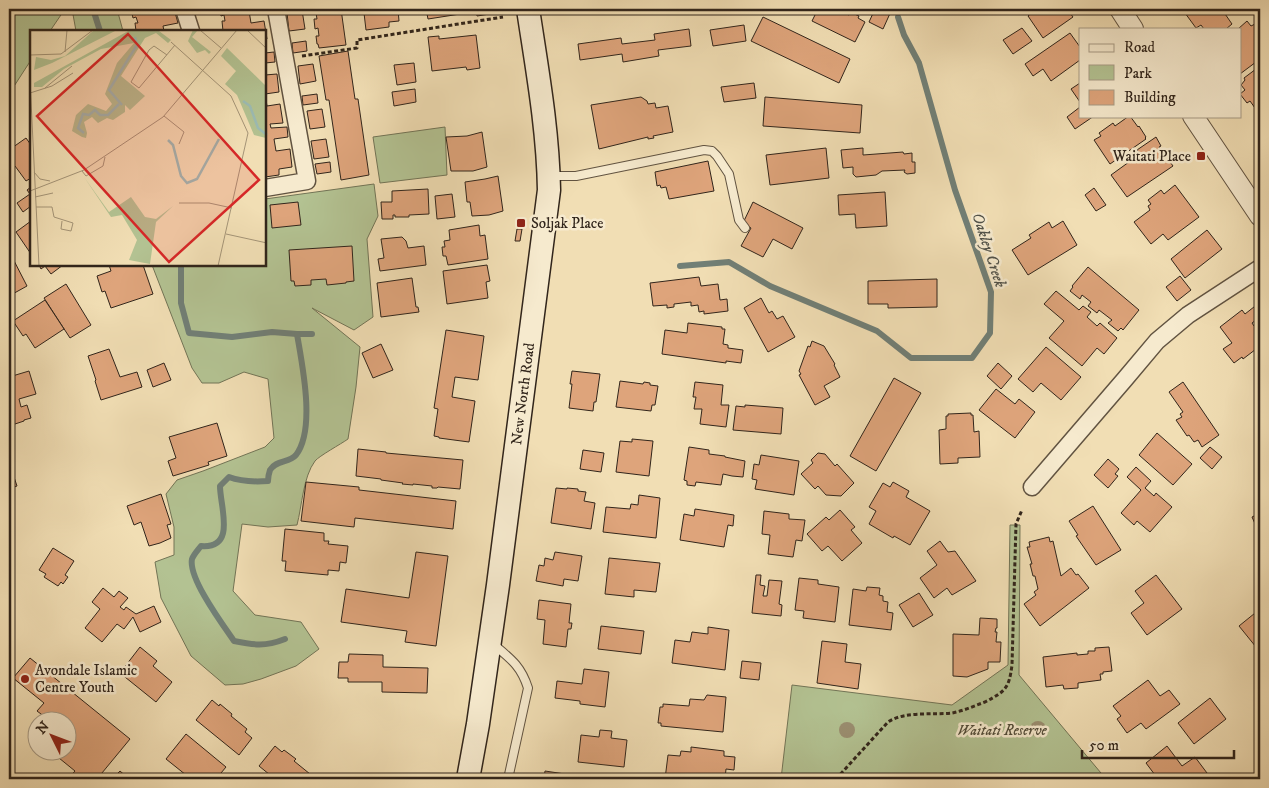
<svg xmlns="http://www.w3.org/2000/svg" width="1269" height="788" font-family="'IM FELL DW Pica',serif">
	<rect width="100%" height="100%" fill="#f1deb4"/>
	<filter id="stains"><feTurbulence type="fractalNoise" baseFrequency=".004" numOctaves="4"/><feColorMatrix values="0 0 0 0 .2 0 0 0 0 .09 0 0 0 0 .02 0 0 0 .5 -.17"/></filter>
	<radialGradient id="worn" r=".72"><stop offset=".6" stop-color="#630" stop-opacity="0"/><stop offset="1" stop-color="#630" stop-opacity=".3"/></radialGradient>
	<g fill="#b3c292" stroke="#727456">
		<polygon points="9,9 65,9 50,31 31,31 31,60 9,94"/>
		<polygon points="72,9 117,9 123,31 76,31"/>
		<polygon points="445,127 447,175 380,183 373,137"/>
		<path d="M374 184 378 216 367 239 373 317 354 330 312 308 360 347 356 387 348 439C341 444 319 456 315 461 303 477 302 506 297 525L268 527 242 524 233 591 255 615 301 622 319 649 296 666 261 679 243 684 225 685 191 656 161 598 155 562 174 555V527L166 494 177 480 203 471 265 447 274 438 268 379 244 372 219 383H202L192 368 152 265H265V199Z"/>
		<polygon points="1010,525 1020,525 1019,675 1106,779 781,779 792,685 952,705 1008,665"/>
	</g>
	<g fill="none" stroke-linecap="round" stroke-linejoin="round">
		<g stroke="#717f76" stroke-width="6">
			<polyline points="93,9 100,31"/>
			<polyline points="181,265 181,303 189,333 232,337 272,332 297,334 312,334"/>
			<polyline points="680,266 729,262 770,286 877,331 911,358 972,358 990,333 991,292 955,190 919,63 904,35 898,17"/>
			<path d="M285 639C265 647 254 645 234 641 223 625 188 578 192 559 194 554 198 550 201 546 237 549 220 507 220 486L229 477C242 482 254 482 268 481 268 478 269 473 270 470 276 460 289 463 296 455 316 429 302 364 297 334"/>
		</g>
	</g>
	<g fill="#dea47b" stroke="#31251b">
		<polygon points="131,9 174,9 178,23 163,26 164,31 136,31 135,23 138,23 136,17 133,18"/>
		<polygon points="220,9 263,9 249,11 251,23 264,21 267,39 265,40 265,31 223,31 222,21 225,21 224,15 221,16"/>
		<polygon points="312,9 341,9 346,45 319,48 318,44 317,44 316,36 319,36 318,28 315,29 314,19 317,19 316,13 313,13"/>
		<polygon points="372,9 400,9 398,9 399,21 389,22 389,27 366,30 364,13 373,12"/>
		<polygon points="426,9 473,9 473,12 428,19"/>
		<polygon points="476,9 495,9 496,13 477,16"/>
		<polygon points="818,9 837,9 849,15 850,12 859,16 858,18 865,22 855,42 812,21"/>
		<polygon points="875,9 892,9 883,29 869,22"/>
		<polygon points="1028,9 1067,9 1073,17 1043,38 1028,16 1029,16 1025,10"/>
		<polygon points="1191,9 1226,9 1223,11 1232,24 1226,29 1204,29 1201,25 1196,28 1185,13"/>
		<polygon points="302,10 305,29 289,31 287,13"/>
		<polygon points="763,17 850,59 839,83 751,41"/>
		<polygon points="1247,21 1251,26 1255,24 1260,30 1260,59 1240,74 1240,29 1238,29"/>
		<polygon points="744,25 746,41 713,46 710,30"/>
		<polygon points="1022,28 1032,41 1013,54 1003,40"/>
		<polygon points="689,29 691,46 658,50 659,56 623,62 622,54 580,60 578,44 621,38 622,44 655,40 654,34"/>
		<polygon points="1070,33 1080,47 1080,60 1051,81 1043,69 1033,76 1025,64"/>
		<polygon points="476,35 480,68 467,70 466,67 432,71 428,37 439,36 439,39"/>
		<polygon points="306,41 307,51 293,53 292,43"/>
		<polygon points="348,51 355,99 358,99 369,175 341,180 329,100 326,100 319,56"/>
		<polygon points="274,52 275,62 265,63 265,53"/>
		<polygon points="414,63 416,82 397,85 394,65"/>
		<polygon points="313,64 316,81 300,84 298,66"/>
		<polygon points="1256,69 1258,71 1260,69 1260,115 1250,101 1247,103 1240,94 1245,90 1241,85 1245,80 1244,78"/>
		<polygon points="277,74 279,92 265,94 267,106 280,104 283,123 270,124 271,128 287,127 288,137 274,139 276,151 290,149 292,167 279,169 279,175 265,177 265,75"/>
		<polygon points="754,83 756,98 724,102 721,87"/>
		<polygon points="1080,83 1080,102 1071,89"/>
		<polygon points="415,89 416,102 394,106 392,92"/>
		<polygon points="317,94 318,103 303,105 302,96"/>
		<polygon points="641,97 647,101 648,104 655,103 656,108 668,106 673,132 653,136 654,138 648,139 648,137 599,149 591,105"/>
		<polygon points="765,97 862,105 860,133 763,126"/>
		<polygon points="1080,107 1080,116 1094,116 1075,129 1067,117"/>
		<polygon points="322,109 325,127 310,129 307,111"/>
		<polygon points="1129,116 1130,116 1138,127 1139,126 1146,137 1145,138 1146,139 1110,164 1094,140 1101,136 1099,133 1113,123 1115,126"/>
		<polygon points="482,132 487,167 473,171 451,171 446,137 467,136"/>
		<polygon points="1156,137 1161,146 1159,147 1173,166 1127,197 1111,175 1140,154 1137,150"/>
		<polygon points="26,138 31,145 31,178 26,181 15,166 14,167 9,159 9,150"/>
		<polygon points="326,139 329,157 314,159 311,141"/>
		<polygon points="826,148 829,178 770,185 766,155"/>
		<polygon points="863,148 863,155 903,152 904,154 912,153 912,162 915,162 915,173 907,174 904,172 905,170 882,171 876,175 856,177 853,174 853,167 843,168 841,150"/>
		<polygon points="708,161 714,191 669,199 666,187 661,188 660,185 657,186 655,172"/>
		<polygon points="330,162 331,172 317,174 315,164"/>
		<polygon points="498,176 503,211 489,215 472,216 470,202 467,202 465,182 485,179"/>
		<polygon points="1175,185 1199,217 1168,240 1163,234 1151,244 1134,222 1150,210 1148,206 1151,204 1148,200 1161,190 1164,194"/>
		<polygon points="31,187 31,206 23,212 17,203 30,194 27,190"/>
		<polygon points="1094,188 1106,205 1096,211 1085,195"/>
		<polygon points="428,189 429,214 409,215 409,217 395,217 395,215 393,215 393,219 382,219 381,202 392,202 392,191"/>
		<polygon points="885,192 887,226 856,228 855,214 839,215 838,195"/>
		<polygon points="452,194 455,217 437,219 435,196"/>
		<polygon points="298,202 301,225 272,228 270,205"/>
		<polygon points="753,202 803,228 792,249 773,239 763,257 741,246 751,228 743,223"/>
		<polygon points="31,221 31,254 16,232"/>
		<polygon points="1063,221 1077,245 1028,275 1012,250 1031,238 1029,235 1049,222 1052,228"/>
		<polygon points="479,225 480,236 485,235 488,259 448,265 446,256 443,256 442,247 445,247 444,241 450,240 449,230"/>
		<polygon points="517,229 522,229 520,241 515,241"/>
		<polygon points="1207,230 1222,249 1185,278 1171,259"/>
		<polygon points="402,237 406,241 408,248 424,246 426,265 380,271 378,259 384,258 381,239"/>
		<polygon points="352,246 354,281 346,282 346,283 327,285 326,279 311,280 311,285 295,286 294,281 291,281 289,250"/>
		<polygon points="9,251 27,286 9,296"/>
		<polygon points="39,265 63,265 51,274 45,266 41,269"/>
		<polygon points="109,265 143,265 153,294 111,308 105,291 102,292 97,276 111,271"/>
		<polygon points="487,265 490,281 486,282 488,298 447,304 443,271"/>
		<polygon points="1088,267 1139,310 1123,330 1121,328 1118,331 1108,323 1112,320 1099,310 1097,313 1088,306 1091,302 1082,295 1080,299 1070,291 1073,287 1072,286"/>
		<polygon points="1180,276 1191,290 1177,301 1166,287"/>
		<polygon points="699,277 701,286 718,284 720,300 727,299 728,311 704,314 704,311 699,312 698,305 691,306 691,302 674,304 674,307 667,308 667,305 653,306 650,283"/>
		<polygon points="412,278 416,307 418,307 419,312 381,317 377,283"/>
		<polygon points="937,279 937,307 888,308 888,304 868,304 868,281"/>
		<polygon points="66,284 91,325 70,338 44,298"/>
		<polygon points="1056,291 1079,310 1083,306 1091,312 1087,317 1097,326 1100,323 1117,338 1104,354 1097,348 1082,366 1049,338 1064,321 1044,304"/>
		<polygon points="761,298 769,313 772,311 777,319 783,316 795,337 768,352 744,308"/>
		<polygon points="45,300 64,329 35,348 26,334 23,336 13,321"/>
		<polygon points="1259,303 1260,304 1260,317 1252,323 1254,326 1260,321 1260,346 1243,359 1242,357 1234,363 1223,349 1232,343 1220,327 1242,310 1245,314"/>
		<polygon points="688,323 722,327 722,329 725,329 723,344 728,345 728,348 743,350 741,363 726,361 726,363 662,354 665,330 687,333"/>
		<polygon points="446,330 484,336 478,380 455,377 452,397 475,401 469,442 439,438 439,437 434,436 438,409 434,408"/>
		<polygon points="812,341 824,346 835,364 834,365 840,377 824,386 830,397 815,405 799,375 801,374 799,371 808,346 810,347"/>
		<polygon points="381,344 393,370 373,378 362,353"/>
		<polygon points="1046,347 1081,377 1061,400 1041,383 1033,392 1018,379"/>
		<polygon points="109,349 120,377 137,372 142,387 101,400 95,381 96,380 88,356"/>
		<polygon points="164,363 171,380 153,387 147,370"/>
		<polygon points="998,363 1012,376 1001,389 987,376"/>
		<polygon points="29,371 36,394 19,399 21,407 27,405 31,418 24,420 24,421 9,426 9,377"/>
		<polygon points="572,371 600,374 596,402 594,402 593,411 569,408 572,384 570,384"/>
		<polygon points="894,378 921,393 876,471 850,456"/>
		<polygon points="620,381 643,384 644,382 650,383 650,385 658,386 655,405 652,405 651,411 616,407"/>
		<polygon points="695,382 723,385 721,405 729,405 726,427 700,424 702,409 694,409 696,397 693,397"/>
		<polygon points="1183,382 1219,435 1202,447 1198,440 1194,442 1189,435 1187,436 1176,420 1182,417 1180,414 1183,412 1169,392"/>
		<polygon points="996,389 1015,404 1019,399 1035,412 1015,438 979,410"/>
		<polygon points="745,405 783,408 781,434 733,430 736,406 745,407"/>
		<polygon points="971,413 971,415 973,415 974,432 979,431 980,457 958,458 958,463 940,464 939,430 946,429 946,416 948,416 948,414"/>
		<polygon points="217,423 227,456 208,462 209,465 173,476 168,461 176,458 169,437"/>
		<polygon points="1157,433 1192,464 1173,485 1139,455"/>
		<polygon points="632,439 653,441 649,476 616,472 620,441 632,442"/>
		<polygon points="689,447 709,450 709,454 725,456 725,457 745,461 743,477 732,476 723,474 721,485 696,482 695,486 687,485 687,481 684,480"/>
		<polygon points="1210,447 1222,457 1212,469 1200,458"/>
		<polygon points="358,449 386,452 386,453 463,460 460,489 438,487 437,488 432,488 432,486 413,484 413,485 402,484 403,483 381,480 381,479 356,476"/>
		<polygon points="583,450 604,453 601,472 580,469"/>
		<polygon points="818,453 825,454 835,466 837,464 854,483 841,496 826,495 818,486 815,489 801,474 813,463 811,460"/>
		<polygon points="761,455 799,461 794,495 755,489 757,480 752,479 754,464 759,465"/>
		<polygon points="1108,459 1119,469 1115,474 1118,476 1108,488 1094,475"/>
		<polygon points="9,462 17,486 9,489"/>
		<polygon points="1136,467 1151,481 1145,488 1154,496 1156,493 1172,507 1150,532 1137,521 1134,525 1121,513 1141,490 1127,477"/>
		<polygon points="306,482 359,487 359,490 456,501 453,529 355,518 354,527 301,521"/>
		<polygon points="893,482 909,491 906,497 930,511 910,545 894,536 893,538 869,524 876,511 869,507 883,483 890,487"/>
		<polygon points="556,488 567,489 567,488 578,489 578,491 586,492 584,501 595,503 591,529 551,523"/>
		<polygon points="161,494 171,524 167,525 171,538 160,543 149,546 141,522 134,525 127,506"/>
		<polygon points="639,495 660,498 656,538 603,532 606,507 630,509 631,504 638,505"/>
		<polygon points="1093,506 1121,550 1096,565 1076,536 1078,535 1069,521"/>
		<polygon points="695,509 734,515 733,526 728,525 724,547 680,540 684,514 694,516"/>
		<polygon points="840,510 855,527 851,530 862,543 842,561 828,546 822,551 807,534 826,517 829,520"/>
		<polygon points="764,511 789,514 789,519 805,520 802,541 796,540 793,557 768,554 770,535 762,534"/>
		<polygon points="1260,513 1260,535 1252,517"/>
		<polygon points="285,529 324,533 324,541 329,541 328,544 348,546 346,563 340,562 339,571 328,570 328,575 285,571 286,561 282,561"/>
		<polygon points="1049,537 1050,542 1053,541 1061,576 1071,568 1076,575 1078,574 1089,588 1040,626 1024,604 1036,595 1034,592 1038,589 1035,576 1033,576 1030,564 1032,564 1027,547 1030,547 1029,542"/>
		<polygon points="940,541 948,552 955,551 976,581 952,595 947,588 934,598 920,578 937,565 927,551"/>
		<polygon points="53,548 74,561 65,575 68,577 63,584 61,582 58,586 44,577 46,574 39,570"/>
		<polygon points="416,552 448,556 436,646 405,642 407,631 341,622 346,589 409,598"/>
		<polygon points="555,552 582,556 578,581 564,579 563,586 536,581 539,565 544,566 545,558 553,560"/>
		<polygon points="609,558 660,563 656,592 634,590 634,597 605,594"/>
		<polygon points="756,575 761,575 760,585 765,586 763,596 767,596 769,580 782,581 779,604 782,605 781,616 752,613"/>
		<polygon points="1156,575 1182,609 1147,635 1131,613 1144,603 1135,591"/>
		<polygon points="799,578 818,580 818,584 839,587 835,622 803,618 804,611 795,610"/>
		<polygon points="867,587 880,588 879,595 883,596 883,601 888,602 887,612 893,613 891,630 849,625 853,589 866,591"/>
		<polygon points="103,588 114,597 119,591 128,598 120,607 124,610 126,607 136,614 154,606 161,622 140,632 133,617 124,629 117,624 102,642 85,628 100,609 92,602"/>
		<polygon points="919,593 933,615 913,627 899,605"/>
		<polygon points="539,600 571,604 569,623 572,623 571,629 568,629 566,647 543,644 545,620 537,619"/>
		<polygon points="1260,602 1260,643 1256,647 1239,626 1260,609 1257,605"/>
		<polygon points="980,618 997,619 997,628 996,628 995,632 997,632 996,642 1001,642 1000,662 988,662 988,669 967,677 953,676 953,634 979,635"/>
		<polygon points="601,626 644,631 641,654 598,649"/>
		<polygon points="708,627 729,630 725,670 672,663 675,640 690,642 692,632 708,634"/>
		<polygon points="822,641 847,644 845,662 861,664 858,689 817,683"/>
		<polygon points="140,647 157,661 153,666 172,682 156,702 120,673"/>
		<polygon points="1109,647 1112,671 1103,672 1103,674 1100,674 1101,680 1078,683 1078,688 1064,689 1063,685 1046,687 1043,657 1077,653 1077,655 1088,654 1088,651 1095,651 1095,648"/>
		<polygon points="349,654 383,655 383,667 428,668 427,693 382,692 382,682 348,682 348,678 338,678 339,662 348,662"/>
		<polygon points="30,658 130,739 97,779 68,779 75,771 59,758 64,750 68,750 68,747 73,740 68,736 68,720 49,720 37,711 44,703 13,678"/>
		<polygon points="742,661 761,663 759,680 740,678"/>
		<polygon points="584,669 609,672 605,707 580,704 580,701 555,698 557,681 582,684"/>
		<polygon points="1148,680 1160,696 1169,690 1180,704 1146,729 1141,723 1127,733 1117,719 1121,716 1113,706"/>
		<polygon points="707,695 726,697 723,732 661,726 661,723 658,723 660,707 663,707 663,704 689,706 690,699 704,700"/>
		<polygon points="1210,698 1226,719 1194,744 1178,723"/>
		<polygon points="212,700 219,706 220,704 232,714 231,716 247,729 245,732 252,738 239,755 196,720"/>
		<polygon points="600,730 612,731 611,738 627,740 624,767 578,762 581,735 599,737"/>
		<polygon points="186,734 226,767 221,773 228,779 191,779 166,759"/>
		<polygon points="275,746 282,752 284,750 296,759 294,761 310,774 308,776 311,779 275,779 259,766"/>
		<polygon points="1167,746 1182,766 1195,757 1210,777 1207,779 1158,779 1146,763"/>
		<polygon points="691,747 724,751 724,756 735,757 734,770 726,769 725,779 665,779 668,755 680,756 681,751 691,752"/>
		<polygon points="120,771 129,779 112,779"/>
		<polygon points="545,771 565,774 564,779 544,779"/>
	</g>
	<g fill="none" stroke-linecap="round" stroke-linejoin="round">
		<defs>
			<g id="service">
				<polyline points="551,176 576,176 704,150 712,151 717,156 729,174 739,220 745,228"/>
				<path d="M493 644C511 659 521 666 528 688L508 779"/>
			</g>
			<g id="minor">
				<polyline points="184,9 191,31"/>
				<polyline points="265,188 307,181 276,9"/>
				<polyline points="1032,487 1125,379 1157,341 1188,315 1260,268"/>
			</g>
			<g id="tertiary">
				<polyline points="1120,9 1133,29"/>
				<polyline points="1193,116 1260,216"/>
			</g>
			<g id="secondary">
				<path id="s1" d="M468 779 478 724 498 585 549 190C548 129 537 69 528 9"/>
			</g>
		</defs>
		<use href="#service" stroke="#615341" stroke-width="10"/>
		<use href="#minor" stroke="#615341" stroke-width="19"/>
		<use href="#tertiary" stroke="#615341" stroke-width="22"/>
		<use href="#secondary" stroke="#31251b" stroke-width="25"/>
		<g stroke="#31251b" stroke-width="3" stroke-dasharray="4 2.5" stroke-linecap="butt">
			<polyline points="302,56 357,48 357,40 503,17"/>
			<path d="M836 779 888 722C904 711 933 715 952 713 963 711 974 706 985 702 1006 691 1009 688 1012 665L1016 524 1022 510"/>
		</g>
		<use href="#service" stroke="#f6eace" stroke-width="8"/>
		<use href="#minor" stroke="#f6eace" stroke-width="16"/>
		<use href="#tertiary" stroke="#f6eace" stroke-width="20"/>
		<use href="#secondary" stroke="#f6eace" stroke-width="22"/>
	</g>
	<g fill="#9a8e70">
		<circle cx="1038" cy="729" r="8"/>
		<circle cx="847" cy="730" r="8"/>
	</g>
	<g fill="#8f2418" stroke="#f6eace" stroke-width="2">
		<rect x="1196" y="151" width="10" height="10" rx="2.5"/>
		<rect x="516" y="218" width="10" height="10" rx="2.5"/>
		<circle cx="25" cy="679" r="5"/>
	</g>
	<g text-anchor="middle" dominant-baseline="central" stroke-width="5" stroke-linejoin="round" paint-order="stroke">
		<g font-size="15" fill="#31251b" stroke="#f6eace" text-anchor="start">
			<text x="1191" y="156" text-anchor="end">Waitati Place</text>
			<text x="531" y="223">Soljak Place</text>
			<text x="35" y="670">Avondale Islamic<tspan x="35" dy="17">Centre Youth</tspan></text>
		</g>
		<g font-size="15" fill="#31251b" stroke="#f6eace">
			<text stroke="none"><textPath href="#s1" startOffset="389">New North Road</textPath></text>
		</g>
		<g font-size="15" font-style="italic" fill="#524c39" stroke="#f6eace">
			<text x="1002" y="730">Waitati Reserve</text>
		</g>
		<g font-size="16" font-style="italic" fill="#515249" stroke="#f6eace">
			<text transform="translate(989 250) rotate(72)">Oakley Creek</text>
		</g>
	</g>
	<g transform="translate(30 30)">
		<rect width="236" height="236" fill="#f1deb4"/>
		<path d="M64 0H87L22 33 4 40 6 27 21 30 35 26ZM100 0 129 1 141 10 138 13 126 3 115 8 91 46 115 66 100 80 95 75V82L83 90 77 88 68 93 62 87 54 92 57 103 56 108 52 107 42 101 46 85 58 74 76 81 82 74 75 64 87 33 104 13 71 19 34 39 12 57H4V53ZM163 0 167 1 162 7 181 22 179 24 175 20 167 23 158 11ZM197 18 236 56V108L224 105 207 65 195 54 206 41 191 26ZM54 147 79 182 101 167 115 187 126 189 143 176 126 192 120 234 99 230 107 210 92 185 81 187Z" fill="#b3c292"/>
		<path fill="none" stroke="#9cbbb3" stroke-width="2.5" d="M213 71 220 76 228 98 237 105M92 75 79 60 107 15 105 7M54 103 48 98 53 84 59 85 65 80 70 85H78L89 74M138 110 143 115 151 146 157 153 167 149 189 109"/>
		<path fill="none" stroke="#a49477" stroke-width="1" d="M170 0 191 18M217 0 237 19M141 12 201 66 218 103 188 236M35 22 37 0M0 25 31 24 63 0M137 25 124 16 119 20 101 52 109 58 145 15M0 50 9 236M15 58 42 36M0 63 22 56 43 43M134 86 154 102 149 114M52 141 56 146 73 136 75 127M4 142 10 149 20 151M0 161 54 140 133 87 207 0M5 167 23 163M149 173H179L202 178M6 177H22L24 187 43 193 41 201 31 199 32 191M196 204 237 213"/>
		<path fill="#d62828" fill-opacity="0.15" stroke="#d62828" stroke-width="2.5" d="M98 4 229 150 139 232 7 86Z"/>
		<rect width="236" height="236" fill="none" stroke="#31251b" stroke-width="2.5"/>
	</g>
	<rect width="1269" height="788" fill="none" stroke="#f1deb4" stroke-width="30"/>
	<rect x="10" y="10" width="1249" height="768" fill="none" stroke="#31251b" stroke-width="2.5"/>
	<rect x="15" y="15" width="1239" height="758" fill="none" stroke="#31251b"/>
	<rect x="1079" y="28" width="162" height="90" fill="#f6eace" stroke="#a79b86"/>
	<rect x="1089" y="44" width="25" height="8" fill="#f6eace" stroke="#a79b86"/>
	<text x="1124" y="52" font-size="15" fill="#31251b">Road</text>
	<rect x="1089" y="65" width="25" height="15" fill="#b3c292" stroke="#a79b86"/>
	<text x="1124" y="78" font-size="15" fill="#31251b">Park</text>
	<rect x="1089" y="90" width="25" height="15" fill="#dea47b" stroke="#a79b86"/>
	<text x="1124" y="102" font-size="15" fill="#31251b">Building</text>
	<g transform="translate(52 736) rotate(312)"><circle r="24" fill="#f6eace" stroke="#a79b86"/>
	<path d="M0-4L9 19L0 12L-9 19Z" fill="#8f2418"/>
	<text y="-8" font-size="14" font-weight="bold" text-anchor="middle" fill="#31251b">N</text>
	</g>
	<path d="M1082 750v8h152v-8" fill="none" stroke="#31251b" stroke-width="2.5"/>
	<text x="1089" y="750" font-size="15" fill="#31251b" stroke="#f6eace" stroke-width="4" paint-order="stroke">50 m</text>
	<rect width="100%" height="100%" filter="url(#stains)"/>
	<rect width="100%" height="100%" fill="url(#worn)"/>
</svg>
